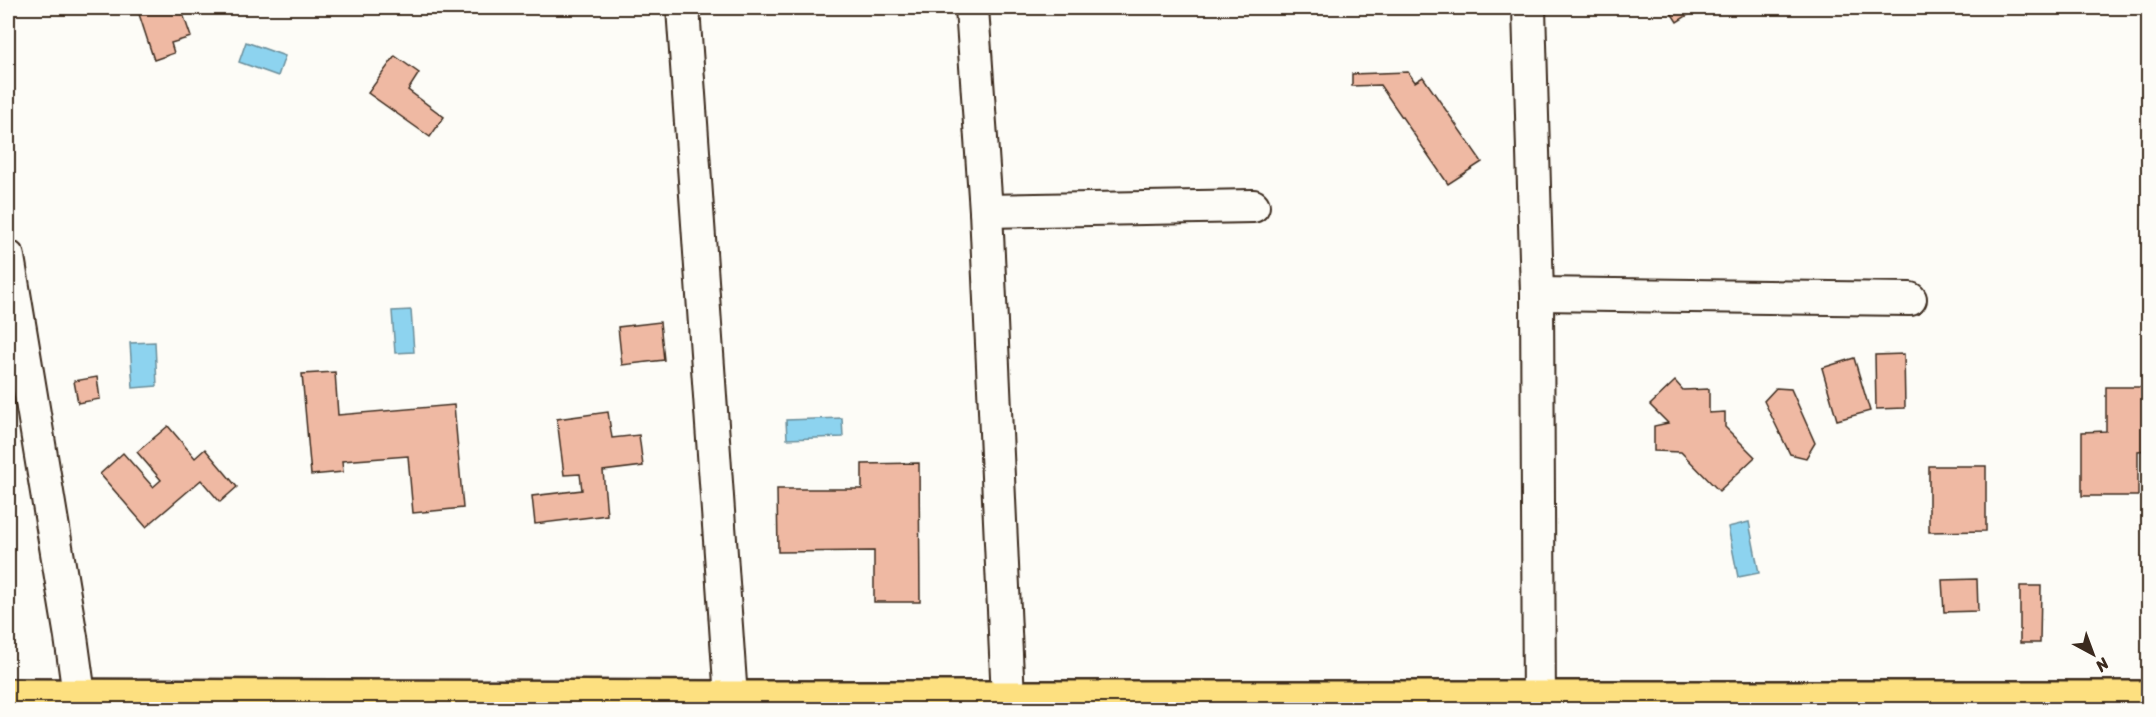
<svg xmlns="http://www.w3.org/2000/svg" width="2156" height="717" font-family="Sriracha,sans-serif">
	<rect width="100%" height="100%" fill="#fdfcf7"/>
	<filter id="ink" filterUnits="userSpaceOnUse"><feTurbulence type="fractalNoise" baseFrequency=".0167" numOctaves="2"/><feDisplacementMap in="SourceGraphic" scale="12" xChannelSelector="R" yChannelSelector="G"/><feConvolveMatrix kernelMatrix="1 2 1 2 8 2 1 2 1" color-interpolation-filters="sRGB"/></filter>
	<g filter="url(#ink)">
		<g fill="#8dd3ef" stroke="#6c8f9b" stroke-width="1.5">
			<polygon points="246,42 285,56 278,76 239,62"/>
			<polygon points="411,310 414,352 395,353 392,311"/>
			<polygon points="155,342 157,386 133,388 130,343"/>
			<polygon points="842,418 843,437 787,439 786,420"/>
			<polygon points="1749,522 1759,573 1738,577 1728,527"/>
		</g>
		<g fill="#efb9a3" stroke="#3b2a1e" stroke-width="1.5">
			<polygon points="137,8 181,8 191,37 171,43 174,53 154,60"/>
			<polygon points="1668,8 1699,8 1677,22"/>
			<polygon points="395,56 419,73 408,90 444,117 430,137 368,93"/>
			<polygon points="1408,72 1415,82 1423,77 1482,162 1448,184 1380,85 1352,86 1352,74"/>
			<polygon points="660,322 664,360 622,365 618,327"/>
			<polygon points="1904,354 1905,408 1876,409 1875,355"/>
			<polygon points="1854,358 1870,411 1837,420 1822,368"/>
			<polygon points="335,372 338,415 454,405 463,508 413,513 408,456 342,461 343,472 311,475 302,374"/>
			<polygon points="97,377 100,399 78,403 74,381"/>
			<polygon points="1675,381 1683,390 1709,389 1709,413 1725,412 1725,427 1755,457 1719,491 1681,452 1654,451 1654,426 1668,423 1650,405"/>
			<polygon points="2106,387 2148,387 2148,450 2138,451 2138,496 2082,496 2082,432 2106,431"/>
			<polygon points="1776,388 1791,389 1815,443 1806,458 1790,454 1764,401"/>
			<polygon points="608,412 612,438 639,435 643,466 603,471 607,515 535,524 532,496 582,490 580,474 564,475 557,419"/>
			<polygon points="168,426 195,458 205,449 237,487 220,502 201,480 146,527 100,474 123,453 153,487 161,480 137,452"/>
			<polygon points="919,463 920,602 874,602 874,551 778,552 777,489 862,489 862,464"/>
			<polygon points="1929,466 1986,466 1986,531 1929,532"/>
			<polygon points="1977,579 1978,611 1944,612 1942,580"/>
			<polygon points="2020,586 2041,586 2040,643 2020,643"/>
		</g>
		<g fill="none" stroke-linecap="round" stroke-linejoin="round">
			<defs>
				<g id="minor">
					<polyline points="683,8 731,698"/>
					<polyline points="972,8 986,211 1008,698"/>
					<polyline points="1529,8 1537,294 1539,710"/>
					<polyline points="986,211 1253,206"/>
					<polyline points="8,257 71,637 79,695"/>
					<polyline points="1537,294 1910,299"/>
				</g>
				<polyline id="major" points="8,696 731,698 2148,698"/>
			</defs>
			<use href="#minor" stroke="#3b2a1e" stroke-width="36"/>
			<use href="#major" stroke="#3b2a1e" stroke-width="38"/>
			<use href="#minor" stroke="#fdfcf7" stroke-width="32"/>
			<use href="#major" stroke="#fde080" stroke-width="33"/>
		</g>
	</g>
	<rect width="2156" height="717" fill="none" stroke="#fdfcf7" stroke-width="30"/>
	<rect x="15" y="15" width="2126" height="687" fill="none" stroke="#3b2a1e" stroke-width="2" filter="url(#ink)"/>
	<g transform="translate(2093 654) rotate(139)" stroke="#fdfcf7" stroke-width="4.5" paint-order="stroke">
	<path d="M0-4.5L10 22L0 15L-10 22Z" fill="#3b2a1e"/>
	<text y="-9" font-size="16" font-weight="bold" text-anchor="middle" fill="#3b2a1e">N</text>
	</g>
</svg>
